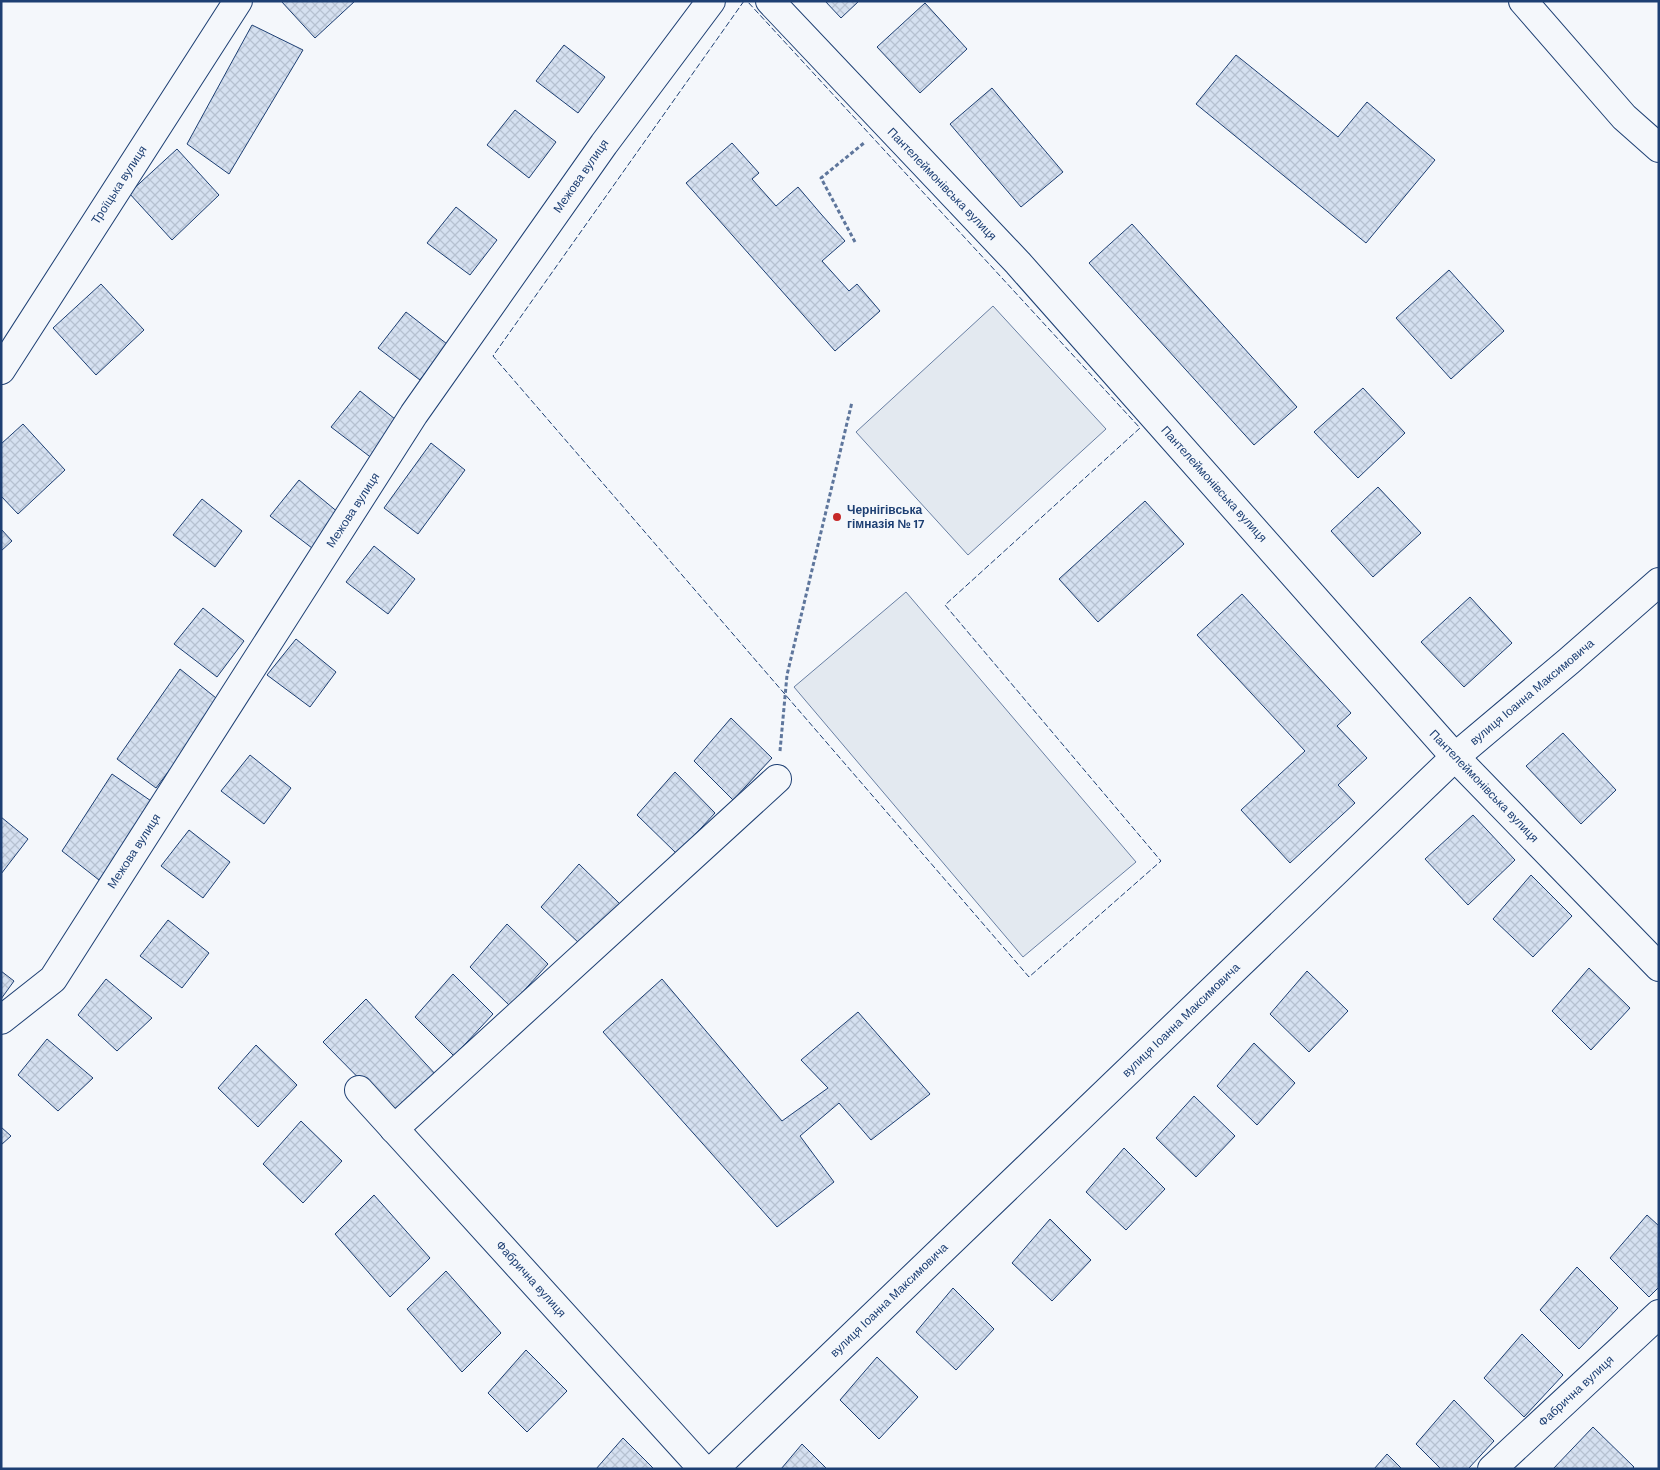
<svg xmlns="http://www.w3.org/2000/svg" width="1660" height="1470" font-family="'DM Sans',sans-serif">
	<defs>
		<pattern id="building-cross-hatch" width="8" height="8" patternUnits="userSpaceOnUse" patternTransform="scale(1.25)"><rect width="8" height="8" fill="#d5e0f0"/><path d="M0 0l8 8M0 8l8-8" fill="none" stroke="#b6c1d1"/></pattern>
	</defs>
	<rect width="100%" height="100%" fill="#f4f7fb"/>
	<g fill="#e3e9f0" stroke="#687fa3">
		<polygon points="993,306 1106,429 968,555 856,432"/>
		<polygon points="906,592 1136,862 1023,957 794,687"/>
	</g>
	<g fill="url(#building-cross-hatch)" stroke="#1d3f73">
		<polygon points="281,1 355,1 315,38"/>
		<polygon points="825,1 859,1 841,18"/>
		<polygon points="925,3 967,49 920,93 877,47"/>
		<polygon points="252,25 303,50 229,174 187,144"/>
		<polygon points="564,45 605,77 578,113 536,81"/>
		<polygon points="1236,55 1338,137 1367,102 1435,160 1366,243 1196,104"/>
		<polygon points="992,88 1063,172 1021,207 950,124"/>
		<polygon points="515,110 556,142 529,178 487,145"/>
		<polygon points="732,143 759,173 752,179 776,206 798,187 821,214 845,241 822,261 849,291 857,284 880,311 835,351 686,183"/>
		<polygon points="177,149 219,195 172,240 129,193"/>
		<polygon points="456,207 497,240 470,275 427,243"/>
		<polygon points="1132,224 1297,407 1254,445 1089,263"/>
		<polygon points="1449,270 1504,331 1451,379 1396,318"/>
		<polygon points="101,284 144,330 96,375 53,328"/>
		<polygon points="406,312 447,344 420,380 378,348"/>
		<polygon points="1363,388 1405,433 1358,478 1314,432"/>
		<polygon points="360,391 400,423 373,459 331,427"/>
		<polygon points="23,424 65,470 18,514 1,496 1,444"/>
		<polygon points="431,443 465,470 418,534 384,508"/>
		<polygon points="299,480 339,513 312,548 270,516"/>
		<polygon points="1378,487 1421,533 1373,577 1331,531"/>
		<polygon points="202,499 242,531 215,567 173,535"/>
		<polygon points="1145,501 1184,544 1098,622 1059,579"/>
		<polygon points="1,529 12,541 1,551"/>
		<polygon points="374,546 415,579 388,614 346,582"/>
		<polygon points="1242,594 1351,713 1337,726 1367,758 1338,785 1355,803 1290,863 1241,810 1305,751 1197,635"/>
		<polygon points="1470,597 1512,643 1464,687 1421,642"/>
		<polygon points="203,608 244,641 217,677 174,644"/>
		<polygon points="296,639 336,672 310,707 267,675"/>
		<polygon points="180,669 221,702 156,788 117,759"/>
		<polygon points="731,718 772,758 733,800 694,761"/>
		<polygon points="1563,733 1616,790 1581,824 1526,766"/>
		<polygon points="250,755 291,788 264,824 221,791"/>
		<polygon points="675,772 715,813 677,854 637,815"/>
		<polygon points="112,774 154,803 99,880 62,851"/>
		<polygon points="1473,815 1515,860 1468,905 1425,859"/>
		<polygon points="1,817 28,839 1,874"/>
		<polygon points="189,830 230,862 203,898 161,866"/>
		<polygon points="579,864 620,904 581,945 541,907"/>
		<polygon points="1531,875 1572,916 1533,957 1493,919"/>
		<polygon points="168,920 209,953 182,988 140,956"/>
		<polygon points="507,924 548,964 510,1006 470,967"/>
		<polygon points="1589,968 1630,1008 1591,1050 1552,1011"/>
		<polygon points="1,971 14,981 1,999"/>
		<polygon points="1307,971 1348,1011 1309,1052 1270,1014"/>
		<polygon points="453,974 493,1014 454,1056 415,1017"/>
		<polygon points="106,979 152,1018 117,1051 78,1015"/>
		<polygon points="662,979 782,1121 828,1088 801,1060 858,1012 930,1094 871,1140 839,1103 800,1136 834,1182 777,1227 603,1032"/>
		<polygon points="366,999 437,1076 396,1116 323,1042"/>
		<polygon points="47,1039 93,1078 58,1111 18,1075"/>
		<polygon points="1254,1043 1295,1083 1257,1125 1217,1086"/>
		<polygon points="256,1045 297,1085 258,1127 218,1088"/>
		<polygon points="1194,1096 1235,1136 1196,1177 1156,1138"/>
		<polygon points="301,1121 342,1161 303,1203 263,1164"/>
		<polygon points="1,1127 11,1136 1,1145"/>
		<polygon points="1124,1148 1165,1189 1126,1230 1086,1192"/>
		<polygon points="374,1195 430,1258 390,1297 335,1234"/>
		<polygon points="1647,1215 1659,1226 1659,1287 1649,1297 1610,1258"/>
		<polygon points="1050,1219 1091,1260 1052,1301 1012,1263"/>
		<polygon points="1577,1267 1618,1308 1579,1349 1540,1310"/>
		<polygon points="446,1271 501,1333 462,1372 407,1309"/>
		<polygon points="953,1288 994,1329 956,1370 916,1332"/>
		<polygon points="1522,1334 1563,1375 1524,1417 1484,1378"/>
		<polygon points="526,1350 567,1391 527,1432 488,1393"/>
		<polygon points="877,1357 918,1397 879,1439 840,1400"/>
		<polygon points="1454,1400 1494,1441 1468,1469 1441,1469 1416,1444"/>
		<polygon points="1593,1427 1634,1467 1632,1469 1553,1469"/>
		<polygon points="623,1438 654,1469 596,1469"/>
		<polygon points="802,1444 827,1469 781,1469"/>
		<polygon points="1387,1454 1402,1469 1374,1469"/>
	</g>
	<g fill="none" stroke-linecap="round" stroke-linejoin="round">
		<defs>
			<g id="minor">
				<polyline points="770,1 1018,263 1455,757 1659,967"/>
				<polyline points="1523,1 1624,117 1659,148"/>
				<polyline points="1,370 238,1"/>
				<polyline points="1,1020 53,979 414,414 604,144 711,1"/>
				<polyline points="359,1090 703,1469"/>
				<polyline points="394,1129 777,779"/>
				<polyline points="714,1469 1455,757 1569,661 1659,582"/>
				<polyline points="1492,1469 1659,1314"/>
			</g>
		</defs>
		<use href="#minor" stroke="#1d3f73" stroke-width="30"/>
		<g stroke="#5e769c" stroke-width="3" stroke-dasharray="4 2.5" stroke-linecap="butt">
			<polyline points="855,242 821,178 864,143"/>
			<polyline points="780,751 787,675 852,402"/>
		</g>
		<use href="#minor" stroke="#f4f7fb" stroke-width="28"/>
		<polyline stroke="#1d3f73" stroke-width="1" stroke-dasharray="6 2.5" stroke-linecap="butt" points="744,1 493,356 1029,977 1161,861 945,605 1140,428 747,1"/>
	</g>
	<circle fill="#c62828" stroke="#f4f7fb" stroke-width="2" cx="837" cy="517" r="5"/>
	<g text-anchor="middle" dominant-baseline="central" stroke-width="4" stroke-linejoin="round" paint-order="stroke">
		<g font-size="12" fill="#1d3f73" stroke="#f4f7fb">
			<text transform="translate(581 176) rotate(-55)">Межова вулиця</text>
			<text transform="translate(942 184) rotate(46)">Пантелеймонівська вулиця</text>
			<text transform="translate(119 185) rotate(-57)">Троїцька вулиця</text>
			<text transform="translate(1214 484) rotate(48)">Пантелеймонівська вулиця</text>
			<text transform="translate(353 510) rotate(-57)">Межова вулиця</text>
			<text transform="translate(1532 692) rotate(-40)">вулиця Іоанна Максимовича</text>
			<text transform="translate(1484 786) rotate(46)">Пантелеймонівська вулиця</text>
			<text transform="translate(134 851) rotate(-57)">Межова вулиця</text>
			<text transform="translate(1181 1020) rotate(-44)">вулиця Іоанна Максимовича</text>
			<text transform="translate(531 1279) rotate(48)">Фабрична вулиця</text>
			<text transform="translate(889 1300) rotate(-44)">вулиця Іоанна Максимовича</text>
			<text transform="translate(1576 1391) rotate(-43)">Фабрична вулиця</text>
		</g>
		<g font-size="12" font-weight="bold" fill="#1d3f73" stroke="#f4f7fb" text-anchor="start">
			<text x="847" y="510">Чернігівська<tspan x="847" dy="14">гімназія № 17</tspan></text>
		</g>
	</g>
	<rect width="1660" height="1470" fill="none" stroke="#1d3f73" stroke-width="5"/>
</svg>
